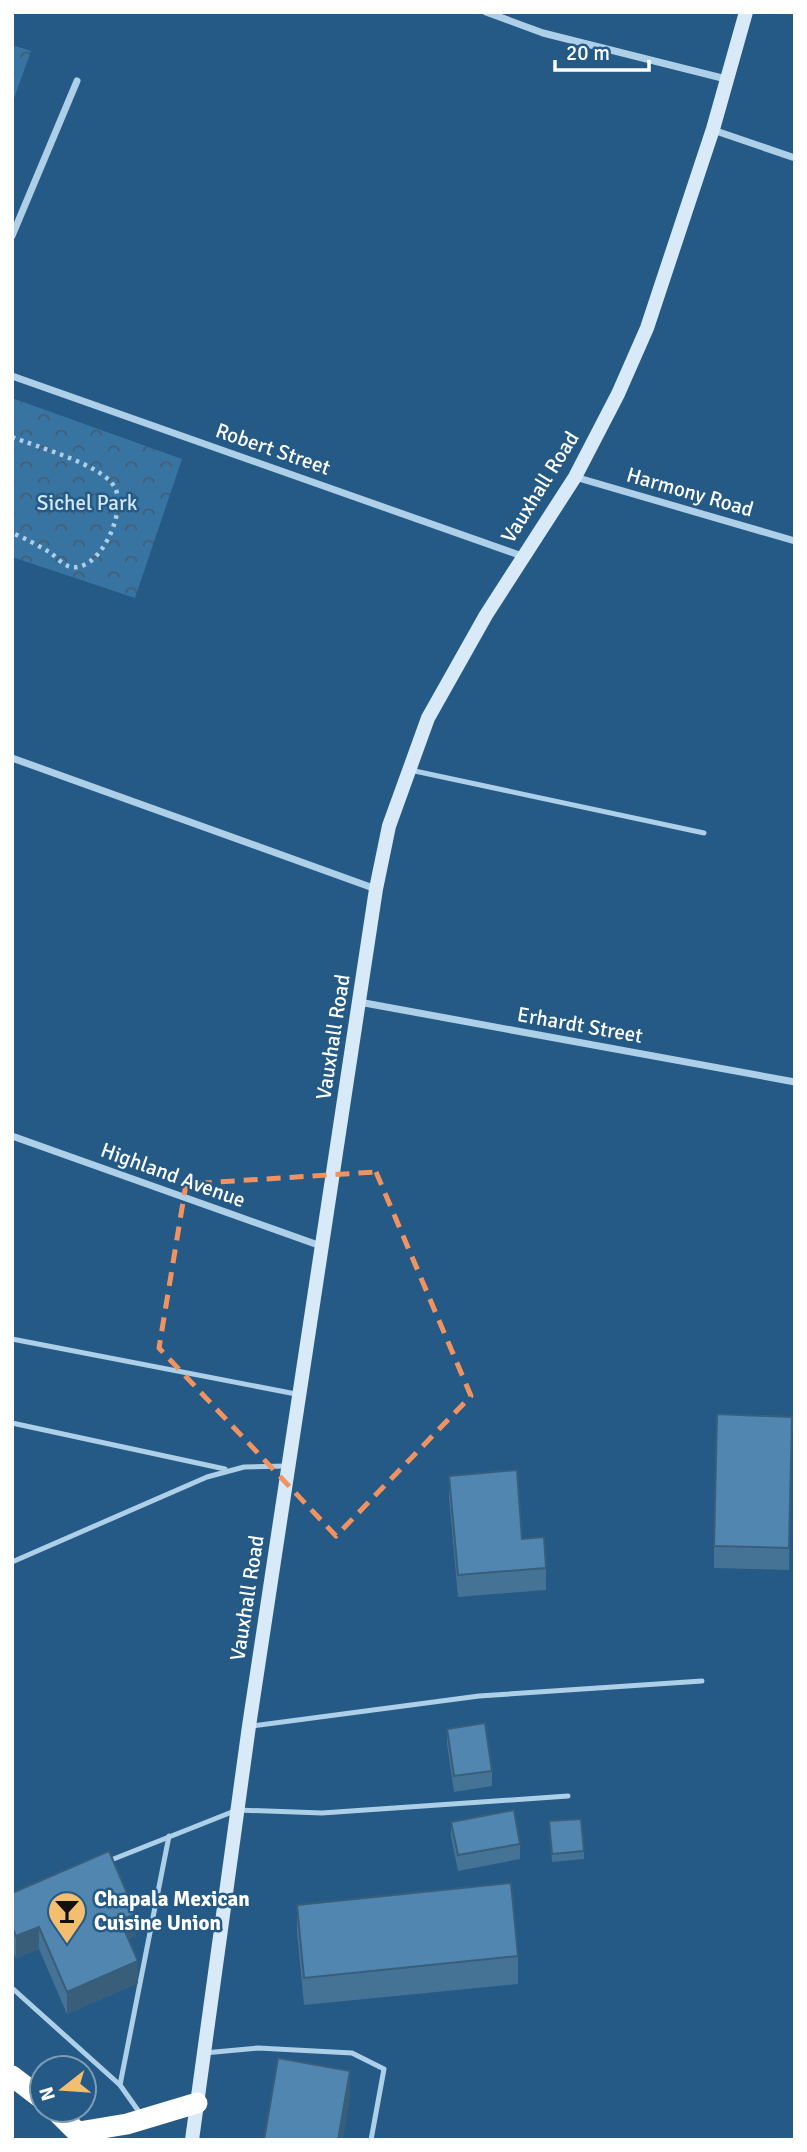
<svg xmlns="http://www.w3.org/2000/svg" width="807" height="2152" font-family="Signika,sans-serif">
	<defs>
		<pattern id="park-crowns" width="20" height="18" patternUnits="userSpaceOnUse" patternTransform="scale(1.75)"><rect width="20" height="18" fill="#3874a2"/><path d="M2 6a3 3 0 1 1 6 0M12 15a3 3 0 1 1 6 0" fill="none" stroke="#435e73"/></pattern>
	</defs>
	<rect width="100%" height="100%" fill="#245a85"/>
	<g fill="url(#park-crowns)">
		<polygon points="12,45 31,51 12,104"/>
		<polygon points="12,398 182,459 135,598 12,557"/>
	</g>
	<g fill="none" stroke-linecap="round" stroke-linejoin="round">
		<path stroke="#adcfe8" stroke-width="4.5" stroke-dasharray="3.5 5" stroke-linecap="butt" d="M12 437C37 447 100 464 114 486 129 510 98 577 68 566 62 564 56 557 51 553 39 546 25 538 12 533"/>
		<g stroke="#adcfe8" stroke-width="5">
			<polyline points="410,770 704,833"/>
			<polyline points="12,1339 296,1394"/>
			<polyline points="12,1423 225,1469"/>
			<polyline points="12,1562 207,1477 244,1467 287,1466"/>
			<polyline points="252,1726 479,1696 702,1681"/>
			<polyline points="106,1862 237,1810 322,1813 568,1796"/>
			<polyline points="12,1988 120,2085 142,2116"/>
			<polyline points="204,2053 258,2048 352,2053 384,2069 371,2140"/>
			<polyline points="120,2085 169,1836"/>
		</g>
		<g stroke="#adcfe8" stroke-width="7">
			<polyline points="486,12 543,33 726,79"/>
			<polyline points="713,130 795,158"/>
			<polyline points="12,236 77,81"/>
			<polyline points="12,376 522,556"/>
			<polyline points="575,477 795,541"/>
			<polyline points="12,758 376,889"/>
			<polyline points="359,1002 795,1082"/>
			<polyline points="12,1136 321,1246"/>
		</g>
		<polyline stroke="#d8e9f7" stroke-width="14" points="192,2140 249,1726 376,889 389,826 428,718 486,615 575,477 618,394 647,328 713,129 746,12"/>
		<g stroke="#fff" stroke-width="21">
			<polyline points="12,2076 42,2099"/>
			<polyline points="55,2110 85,2140"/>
			<polyline points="79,2132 127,2124 197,2103"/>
		</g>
	</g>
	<g fill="#457396">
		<polygon points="792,1417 789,1570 714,1568 714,1546"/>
		<polygon points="449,1476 522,1539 546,1568 546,1590 458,1597 449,1498"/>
		<polygon points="447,1729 492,1771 492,1786 454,1792 447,1744"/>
		<polygon points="549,1821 584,1851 584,1859 552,1862"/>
		<polygon points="451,1822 520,1844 520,1859 458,1871 451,1837"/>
		<polygon points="12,1893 136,1936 128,1939 138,1983 67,2014 39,1949 16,1958 12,1949"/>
		<polygon points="297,1905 518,1956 518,1984 304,2005 297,1932"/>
	</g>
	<g fill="#385e7a">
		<polygon points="136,1914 136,1936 120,1942 120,1920"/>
		<polygon points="39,1927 39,1949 16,1958 16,1936"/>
		<polygon points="138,1961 138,1983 67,2014 67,1992"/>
		<polygon points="350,2071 350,2098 343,2140 338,2140"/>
	</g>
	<g fill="#5086af" stroke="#385e7a" stroke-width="2">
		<polygon points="717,1414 792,1417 789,1548 714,1546"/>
		<polygon points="517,1470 522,1539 544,1537 546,1568 458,1575 449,1476"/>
		<polygon points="485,1723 492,1771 454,1776 447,1729"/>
		<polygon points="514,1810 520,1844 458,1855 451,1822"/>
		<polygon points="581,1819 584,1851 552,1854 549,1821"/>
		<polygon points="109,1851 136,1914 120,1920 138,1961 67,1992 39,1927 16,1936 12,1927 12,1893"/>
		<polygon points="511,1883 518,1956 304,1978 297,1905"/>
		<polygon points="278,2058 350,2071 338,2140 264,2140"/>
	</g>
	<path fill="none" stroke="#f09361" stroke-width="5" stroke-dasharray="14 9" stroke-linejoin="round" d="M376 1172 471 1396 336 1536 159 1348 186 1184Z"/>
	<defs>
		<symbol id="bar-pin" viewBox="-11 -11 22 30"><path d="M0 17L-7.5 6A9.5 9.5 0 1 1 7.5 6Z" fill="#f3be70" stroke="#245a85"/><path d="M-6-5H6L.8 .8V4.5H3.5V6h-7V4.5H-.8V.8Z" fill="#111"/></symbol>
	</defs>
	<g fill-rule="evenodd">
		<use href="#bar-pin" x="45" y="1889" width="44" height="60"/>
	</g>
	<g text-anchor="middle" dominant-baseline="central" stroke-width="5" stroke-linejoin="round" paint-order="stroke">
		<g font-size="21" fill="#fff" stroke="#245a85">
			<text transform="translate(273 449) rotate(19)">Robert Street</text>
			<text transform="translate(540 487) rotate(-58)">Vauxhall Road</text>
			<text transform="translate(690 492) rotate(16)">Harmony Road</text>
			<text transform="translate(580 1025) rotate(10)">Erhardt Street</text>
			<text transform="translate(333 1037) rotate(-81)">Vauxhall Road</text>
			<text transform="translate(173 1175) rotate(20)">Highland Avenue</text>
			<text transform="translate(247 1598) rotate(-81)">Vauxhall Road</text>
		</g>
		<g font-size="21" fill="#d1e7f7" stroke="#245a85">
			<text x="87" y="503">Sichel Park</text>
		</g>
		<g font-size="21" font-weight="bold" fill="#fff" stroke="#245a85" text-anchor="start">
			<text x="94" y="1899">Chapala Mexican<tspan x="94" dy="24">Cuisine Union</tspan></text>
		</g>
	</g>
	<rect width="807" height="2152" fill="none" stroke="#ffffff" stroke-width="28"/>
	<g transform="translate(63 2089) rotate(253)"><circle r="33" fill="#245a85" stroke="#7c9cb6" stroke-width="2"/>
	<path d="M0-5L12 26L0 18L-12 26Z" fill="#f3be70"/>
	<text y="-10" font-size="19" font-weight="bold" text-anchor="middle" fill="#ffffff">N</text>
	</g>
	<path d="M555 60v10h94v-10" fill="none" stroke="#ffffff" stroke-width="3.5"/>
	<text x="566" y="60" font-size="21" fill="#ffffff" stroke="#245a85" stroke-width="5" paint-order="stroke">20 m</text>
</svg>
